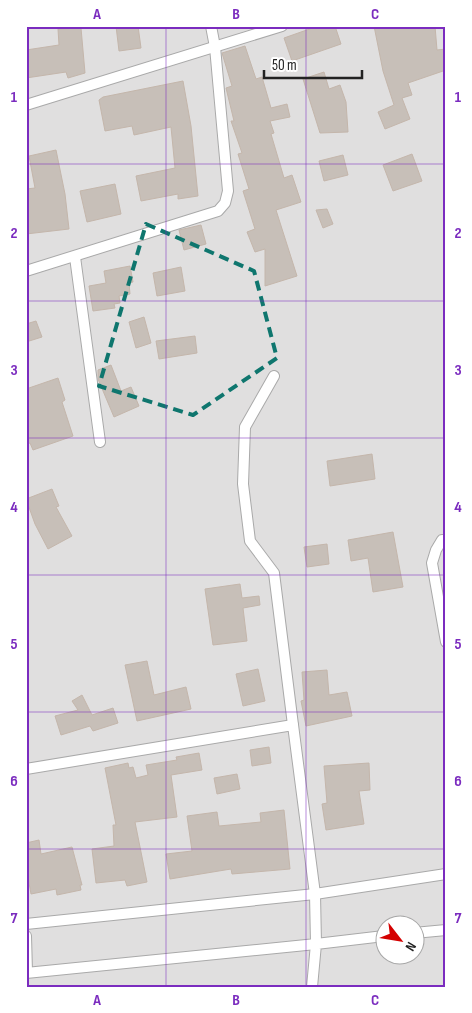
<svg xmlns="http://www.w3.org/2000/svg" width="472" height="1013" font-family="'Sofia Sans Condensed',sans-serif">
	<rect width="100%" height="100%" fill="#f2efe9"/>
	<path fill="#e0dfdf" fill-rule="evenodd" d="M26 26H446V987H26ZM384 926H414V956H384Z"/>
	<g fill="#c7bfb8" stroke="#c4b6ab">
		<polygon points="116,26 138,26 141,48 119,51"/>
		<polygon points="318,26 335,26 341,44 292,61 284,38"/>
		<polygon points="374,26 435,26 437,50 446,49 446,70 408,83 412,95 402,98 410,119 385,129 378,112 394,105 383,71"/>
		<polygon points="81,28 85,73 68,78 66,72 26,78 26,50 59,45 58,29"/>
		<polygon points="245,46 256,79 262,77 271,108 287,104 290,117 270,121 274,133 271,134 284,178 292,175 301,202 276,210 297,276 265,286 265,249 255,252 247,232 255,229 243,191 249,189 238,154 242,153 231,121 234,121 226,88 232,86 222,53"/>
		<polygon points="324,72 329,89 340,85 346,102 348,132 320,133 303,79"/>
		<polygon points="183,81 191,126 198,196 178,199 178,194 141,201 136,176 175,168 171,127 134,135 132,126 105,131 99,100 103,97"/>
		<polygon points="56,150 65,194 69,229 26,234 26,189 35,188 29,156"/>
		<polygon points="412,154 422,181 393,191 383,165"/>
		<polygon points="343,155 348,175 324,181 319,161"/>
		<polygon points="115,184 121,214 87,222 80,191"/>
		<polygon points="327,209 333,224 323,228 316,210"/>
		<polygon points="201,225 206,244 184,250 179,230"/>
		<polygon points="130,266 133,282 129,283 130,294 119,296 120,303 114,304 115,308 93,311 89,286 106,283 104,271"/>
		<polygon points="181,267 185,291 157,296 153,273"/>
		<polygon points="144,317 151,343 136,348 129,322"/>
		<polygon points="36,321 42,337 26,342 26,324"/>
		<polygon points="195,336 197,353 159,359 156,341"/>
		<polygon points="111,365 121,391 131,387 139,406 114,417 98,379 98,370"/>
		<polygon points="58,378 65,400 62,402 73,436 33,450 30,443 26,444 26,389"/>
		<polygon points="372,454 375,479 330,486 327,461"/>
		<polygon points="52,489 59,506 56,507 72,536 48,549 35,524 26,499"/>
		<polygon points="393,532 403,587 373,592 368,558 351,561 348,540"/>
		<polygon points="327,544 329,564 307,567 304,547"/>
		<polygon points="240,584 242,598 259,596 260,605 243,608 247,641 213,645 205,589"/>
		<polygon points="147,661 154,695 186,687 191,709 137,721 125,665"/>
		<polygon points="258,669 265,701 243,706 236,674"/>
		<polygon points="327,670 329,695 347,692 352,716 306,726 301,701 304,700 302,672"/>
		<polygon points="82,695 92,715 113,708 118,723 93,731 90,726 61,735 55,716 78,710 72,701"/>
		<polygon points="269,747 271,763 252,766 250,750"/>
		<polygon points="199,753 202,770 171,775 177,817 135,822 147,882 127,886 125,880 96,883 92,849 114,846 113,825 116,825 105,768 128,763 129,768 133,767 136,778 148,775 146,765 177,760 176,757"/>
		<polygon points="369,763 370,790 359,791 364,824 326,830 322,804 327,803 324,766"/>
		<polygon points="237,774 240,789 217,794 214,778"/>
		<polygon points="284,810 290,869 232,874 231,869 170,879 166,854 192,851 187,816 217,812 219,826 261,822 260,813"/>
		<polygon points="39,840 41,854 72,847 82,885 80,885 81,890 57,895 56,889 31,894 26,866 26,843"/>
	</g>
	<g fill="none" stroke-linecap="round" stroke-linejoin="round">
		<defs>
			<g id="street">
				<polyline points="26,105 282,26"/>
				<polyline points="75,257 100,442"/>
				<polyline points="26,271 218,211 225,203 228,191 215,47 211,26"/>
				<polyline points="274,376 245,427 243,484 250,541 274,573 293,725"/>
				<polyline points="446,540 442,540 436,550 432,563 446,642"/>
				<polyline points="26,769 293,725 315,894 316,944 26,973"/>
				<polyline points="26,924 315,894 446,874"/>
				<polyline points="414,933 446,930"/>
				<polyline points="26,936 27,972"/>
				<polyline points="312,987 316,944 384,936"/>
			</g>
		</defs>
		<use href="#street" stroke="#a9a9a9" stroke-width="12"/>
		<use href="#street" stroke="#fff" stroke-width="10"/>
	</g>
	<path fill="none" stroke="#0f766e" stroke-width="4" stroke-dasharray="10 6" stroke-linejoin="round" d="M146 224 254 271 277 358 193 415 99 386Z"/>
	<path fill="none" stroke="#7b2cbf" stroke-width="1" stroke-opacity="0.55" d="M166 26V987M306 26V987M26 164H446M26 301H446M26 438H446M26 575H446M26 712H446M26 849H446"/>
	<rect width="472" height="1013" fill="none" stroke="#ffffff" stroke-width="55"/>
	<g transform="translate(400 940) rotate(121)"><circle r="24" fill="#ffffff" stroke="#a7a7a7"/>
	<path d="M0-4L9 19L0 12L-9 19Z" fill="#d40000"/>
	<text y="-8" font-size="14" font-weight="bold" text-anchor="middle" fill="#222222">N</text>
	</g>
	<path d="M264 70v8h98v-8" fill="none" stroke="#222222" stroke-width="2.5"/>
	<text x="272" y="70" font-size="15" fill="#222222" stroke="#ffffff" stroke-width="4" paint-order="stroke">50 m</text>
	<rect x="28" y="28" width="416" height="958" fill="none" stroke="#7b2cbf" stroke-width="2"/>
	<g font-size="16" text-anchor="middle" font-weight="bold" fill="#7b2cbf">
		<text x="97" y="19">A</text>
		<text x="236" y="19">B</text>
		<text x="375" y="19">C</text>
		<text x="14" y="102">1</text>
		<text x="458" y="102">1</text>
		<text x="14" y="238">2</text>
		<text x="458" y="238">2</text>
		<text x="14" y="375">3</text>
		<text x="458" y="375">3</text>
		<text x="14" y="512">4</text>
		<text x="458" y="512">4</text>
		<text x="14" y="649">5</text>
		<text x="458" y="649">5</text>
		<text x="14" y="786">6</text>
		<text x="458" y="786">6</text>
		<text x="14" y="923">7</text>
		<text x="458" y="923">7</text>
		<text x="97" y="1005">A</text>
		<text x="236" y="1005">B</text>
		<text x="375" y="1005">C</text>
	</g>
</svg>
